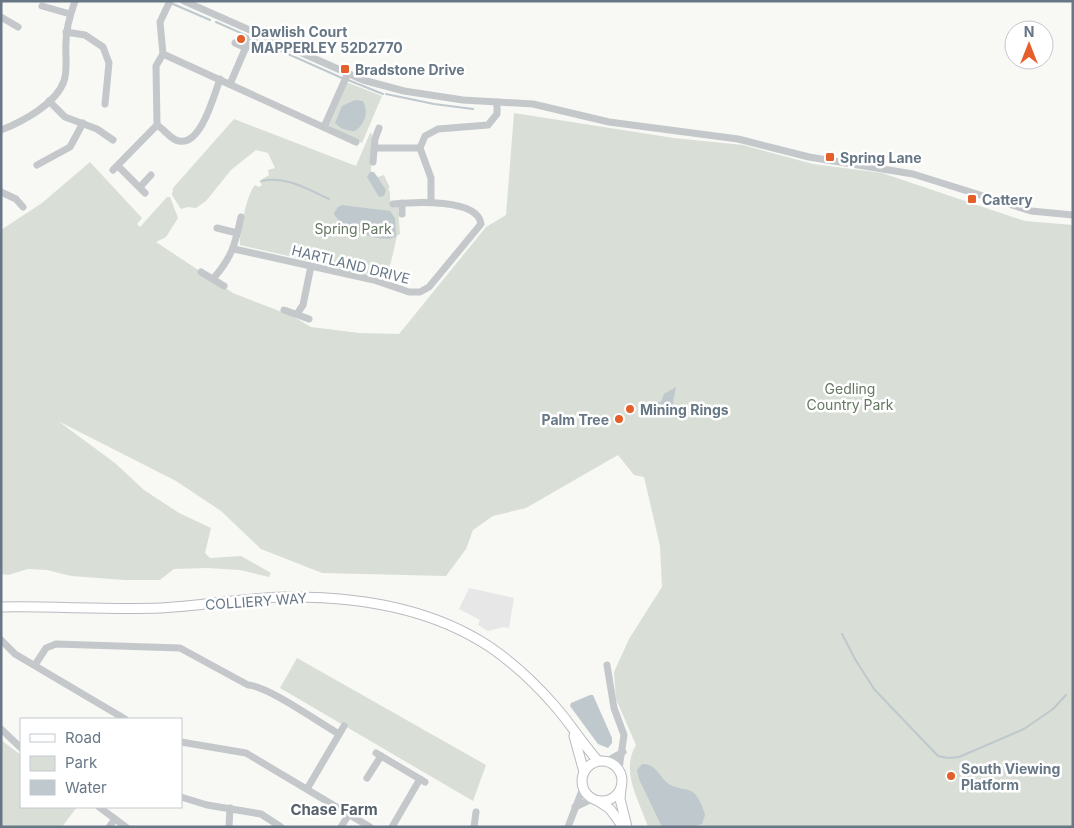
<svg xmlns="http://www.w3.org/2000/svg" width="1074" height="828" font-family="Inter,sans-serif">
	<rect width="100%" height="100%" fill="#f8f8f5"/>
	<polygon fill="#e6e7e6" points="469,588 514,598 509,628 503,627 488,631 478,625 480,620 459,609"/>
	<g fill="#d9dfd6">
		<polygon points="346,82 382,96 362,143 328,125"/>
		<path d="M514 113 674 138 743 145 813 164 882 173 1025 221 1073 225V827H648C639 800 620 771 636 745L616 699 614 672 629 639 662 587 660 546 644 477 634 475 618 455 526 508 493 516 473 530 466 549 446 576 322 573 261 549 221 511 176 481 58 421 115 463 144 490 179 513 211 528 205 553 210 558 241 556 271 573 269 577 240 570 207 568 174 569 160 580H125L71 576 47 570 28 569 8 575 1 574V230L42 203 90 162 142 218 137 224 140 227 167 197H170L178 218 166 237 156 242 233 293 292 316 311 327 360 333 399 334 486 227 506 215Z"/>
		<path d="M234 119 356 166 370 133 372 134 371 171 378 177 384 175 390 188 388 189 390 192V206L398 207 400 234 397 236 391 262 385 278 240 245C239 233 247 193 255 185L259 187 262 185 259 181 269 175 268 170 275 168 268 153 256 150 231 170 206 201 196 208 188 207 181 209 172 195 173 188Z"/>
		<polygon points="297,658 486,765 473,801 280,688"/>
		<polygon points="1,740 21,755 21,807 77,807 62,827 1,827"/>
	</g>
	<g fill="#bec8cd">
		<path d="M355 100 363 101C369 112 365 124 355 131 347 131 341 129 335 123L342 106Z"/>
		<polygon points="370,172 374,172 386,190 384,196 379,197 367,177"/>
		<path d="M342 205 390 211 395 218 396 236C386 246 337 227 334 213L338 207Z"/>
		<polygon points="676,387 673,402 677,419 672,416 665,418 664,413 654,407 657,402 661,402 664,394"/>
		<polygon points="590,695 593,695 612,738 612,743 608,748 598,744 570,706 571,703"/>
		<path d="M642 764C656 763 660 778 669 784 677 790 688 787 695 794 700 800 703 808 705 815L702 824 693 827H662L639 779 637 770Z"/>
	</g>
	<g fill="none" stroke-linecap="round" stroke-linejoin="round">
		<g stroke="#bec8cd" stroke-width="2">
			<polyline points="173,4 210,20"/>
			<polyline points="216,22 342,78"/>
			<polyline points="348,80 383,94"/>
			<polyline points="386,94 434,104 473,109"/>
			<path d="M262 181C284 175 310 190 329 199"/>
			<polyline points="842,634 855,659 874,689 938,756 948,758 959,757 1024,729 1053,709 1066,695"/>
		</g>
		<defs>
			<g id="major">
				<path d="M1 607C54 606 107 610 160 608 201 606 242 598 284 597 354 596 430 607 490 647 513 663 535 683 554 705 570 723 582 743 598 761"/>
				<polyline points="574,736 584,772"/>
				<circle cx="602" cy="781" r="20"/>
				<polyline points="621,788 620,799 627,827"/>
				<polyline points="598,801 610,809 623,827"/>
			</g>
		</defs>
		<use href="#major" stroke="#b7bbbf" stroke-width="11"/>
		<g stroke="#c4c8cb" stroke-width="7">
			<polyline points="184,1 363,80 404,91 463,100 533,104 609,122 738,139 809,157 913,174 1031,211 1073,215"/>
			<polyline points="42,6 70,14"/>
			<polyline points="1,17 18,27"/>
			<polyline points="66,32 85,35 103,47 109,63 105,104"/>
			<polyline points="235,43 246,48"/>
			<polyline points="163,54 356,142"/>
			<polyline points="230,84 249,40"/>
			<polyline points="49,101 65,117 97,129 113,140"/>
			<path d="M157 125C164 129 171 140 179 141 201 146 214 95 220 79"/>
			<polyline points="324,127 348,73"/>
			<path d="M1 130C22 122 56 104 64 81 68 69 65 55 66 42 66 28 70 15 75 1"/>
			<polyline points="374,148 420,148"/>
			<polyline points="373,162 375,139 379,128"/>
			<polyline points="37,165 70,147 83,123"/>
			<polyline points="118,166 145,193"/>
			<polyline points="113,170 157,125 156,66 163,54 160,22 170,1"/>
			<polyline points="140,187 151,175"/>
			<polyline points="1,192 16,199 23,207"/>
			<polyline points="431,202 431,178 420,148 425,136 438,129 488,125 497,114 497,102"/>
			<polyline points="402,203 402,214"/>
			<polyline points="217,228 237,233"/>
			<path d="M234 249 374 280 409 292H420L429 287 481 224C478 198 413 202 393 204"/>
			<polyline points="201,272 224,286"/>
			<path d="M213 279C232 257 235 245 241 217"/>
			<polyline points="284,310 309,319"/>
			<polyline points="297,314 303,305 311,266"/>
			<polyline points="1,640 15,654 125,719"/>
			<path d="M35 665 46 648 56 644 180 648 248 685C268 686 318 722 339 734"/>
			<polyline points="607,665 614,708 624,735 619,769"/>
			<polyline points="1,729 21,748"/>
			<polyline points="181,742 246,753 370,827"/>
			<polyline points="376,753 425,782"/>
			<polyline points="607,761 623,752"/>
			<polyline points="367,778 381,756"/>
			<polyline points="307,789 344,726"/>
			<polyline points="181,797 207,805 261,814 281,827"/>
			<polyline points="99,807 126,827"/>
			<polyline points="575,807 592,799"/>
			<polyline points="109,827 115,819"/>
			<polyline points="229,827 230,808"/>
			<polyline points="341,827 349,814"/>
			<polyline points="392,827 420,779"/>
			<polyline points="474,827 476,812"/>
			<polyline points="568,827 583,788"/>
		</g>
		<use href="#major" stroke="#fff" stroke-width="9"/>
	</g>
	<g fill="#e45f2a" stroke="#fff" stroke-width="2">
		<circle cx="241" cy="39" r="5"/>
		<rect x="340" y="64" width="10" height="10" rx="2.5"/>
		<rect x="825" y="152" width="10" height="10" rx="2.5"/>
		<rect x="967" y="194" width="10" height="10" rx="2.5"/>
		<circle cx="630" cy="409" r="5"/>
		<circle cx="619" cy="419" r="5"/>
		<circle cx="951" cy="776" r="5"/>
	</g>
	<g text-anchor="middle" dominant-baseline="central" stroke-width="5" stroke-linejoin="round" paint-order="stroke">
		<g font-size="14" font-weight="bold" fill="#677786" stroke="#fff" text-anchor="start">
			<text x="251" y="31">Dawlish Court<tspan x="251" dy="16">MAPPERLEY 52D2770</tspan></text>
			<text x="355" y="69">Bradstone Drive</text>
			<text x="840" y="157">Spring Lane</text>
			<text x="982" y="199">Cattery</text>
			<text x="640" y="409">Mining Rings</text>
			<text x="609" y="419" text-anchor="end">Palm Tree</text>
			<text x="961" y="768">South Viewing<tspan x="961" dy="16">Platform</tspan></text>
		</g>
		<g font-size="14" fill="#657862" stroke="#fff">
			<text x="353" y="228">Spring Park</text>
			<text x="850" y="388">Gedling<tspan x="850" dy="16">Country Park</tspan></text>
		</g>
		<g font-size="14" fill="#677786" stroke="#fff">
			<text transform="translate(351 264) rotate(14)">HARTLAND DRIVE</text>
			<text transform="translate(256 601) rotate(-4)">COLLIERY WAY</text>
		</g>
		<g font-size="15" font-weight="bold" fill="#55606b" stroke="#fff">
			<text x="334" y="809">Chase Farm</text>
		</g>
	</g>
	<rect width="1074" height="828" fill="none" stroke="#677786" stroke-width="5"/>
	<rect x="20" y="718" width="162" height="90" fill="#ffffff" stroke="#c2c9cf"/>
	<rect x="30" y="734" width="25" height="8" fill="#ffffff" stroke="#c2c9cf"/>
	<text x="65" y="743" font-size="15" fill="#677786">Road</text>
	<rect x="30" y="756" width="25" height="15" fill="#d9dfd6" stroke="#c2c9cf"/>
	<text x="65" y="768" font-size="15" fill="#677786">Park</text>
	<rect x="30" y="780" width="25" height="15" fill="#bec8cd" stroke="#c2c9cf"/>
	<text x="65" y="793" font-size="15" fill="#677786">Water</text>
	<g transform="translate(1029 45)"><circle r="24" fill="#ffffff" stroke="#c2c9cf"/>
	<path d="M0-4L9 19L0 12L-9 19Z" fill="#e45f2a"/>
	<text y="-8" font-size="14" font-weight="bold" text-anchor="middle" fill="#677786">N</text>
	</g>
</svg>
